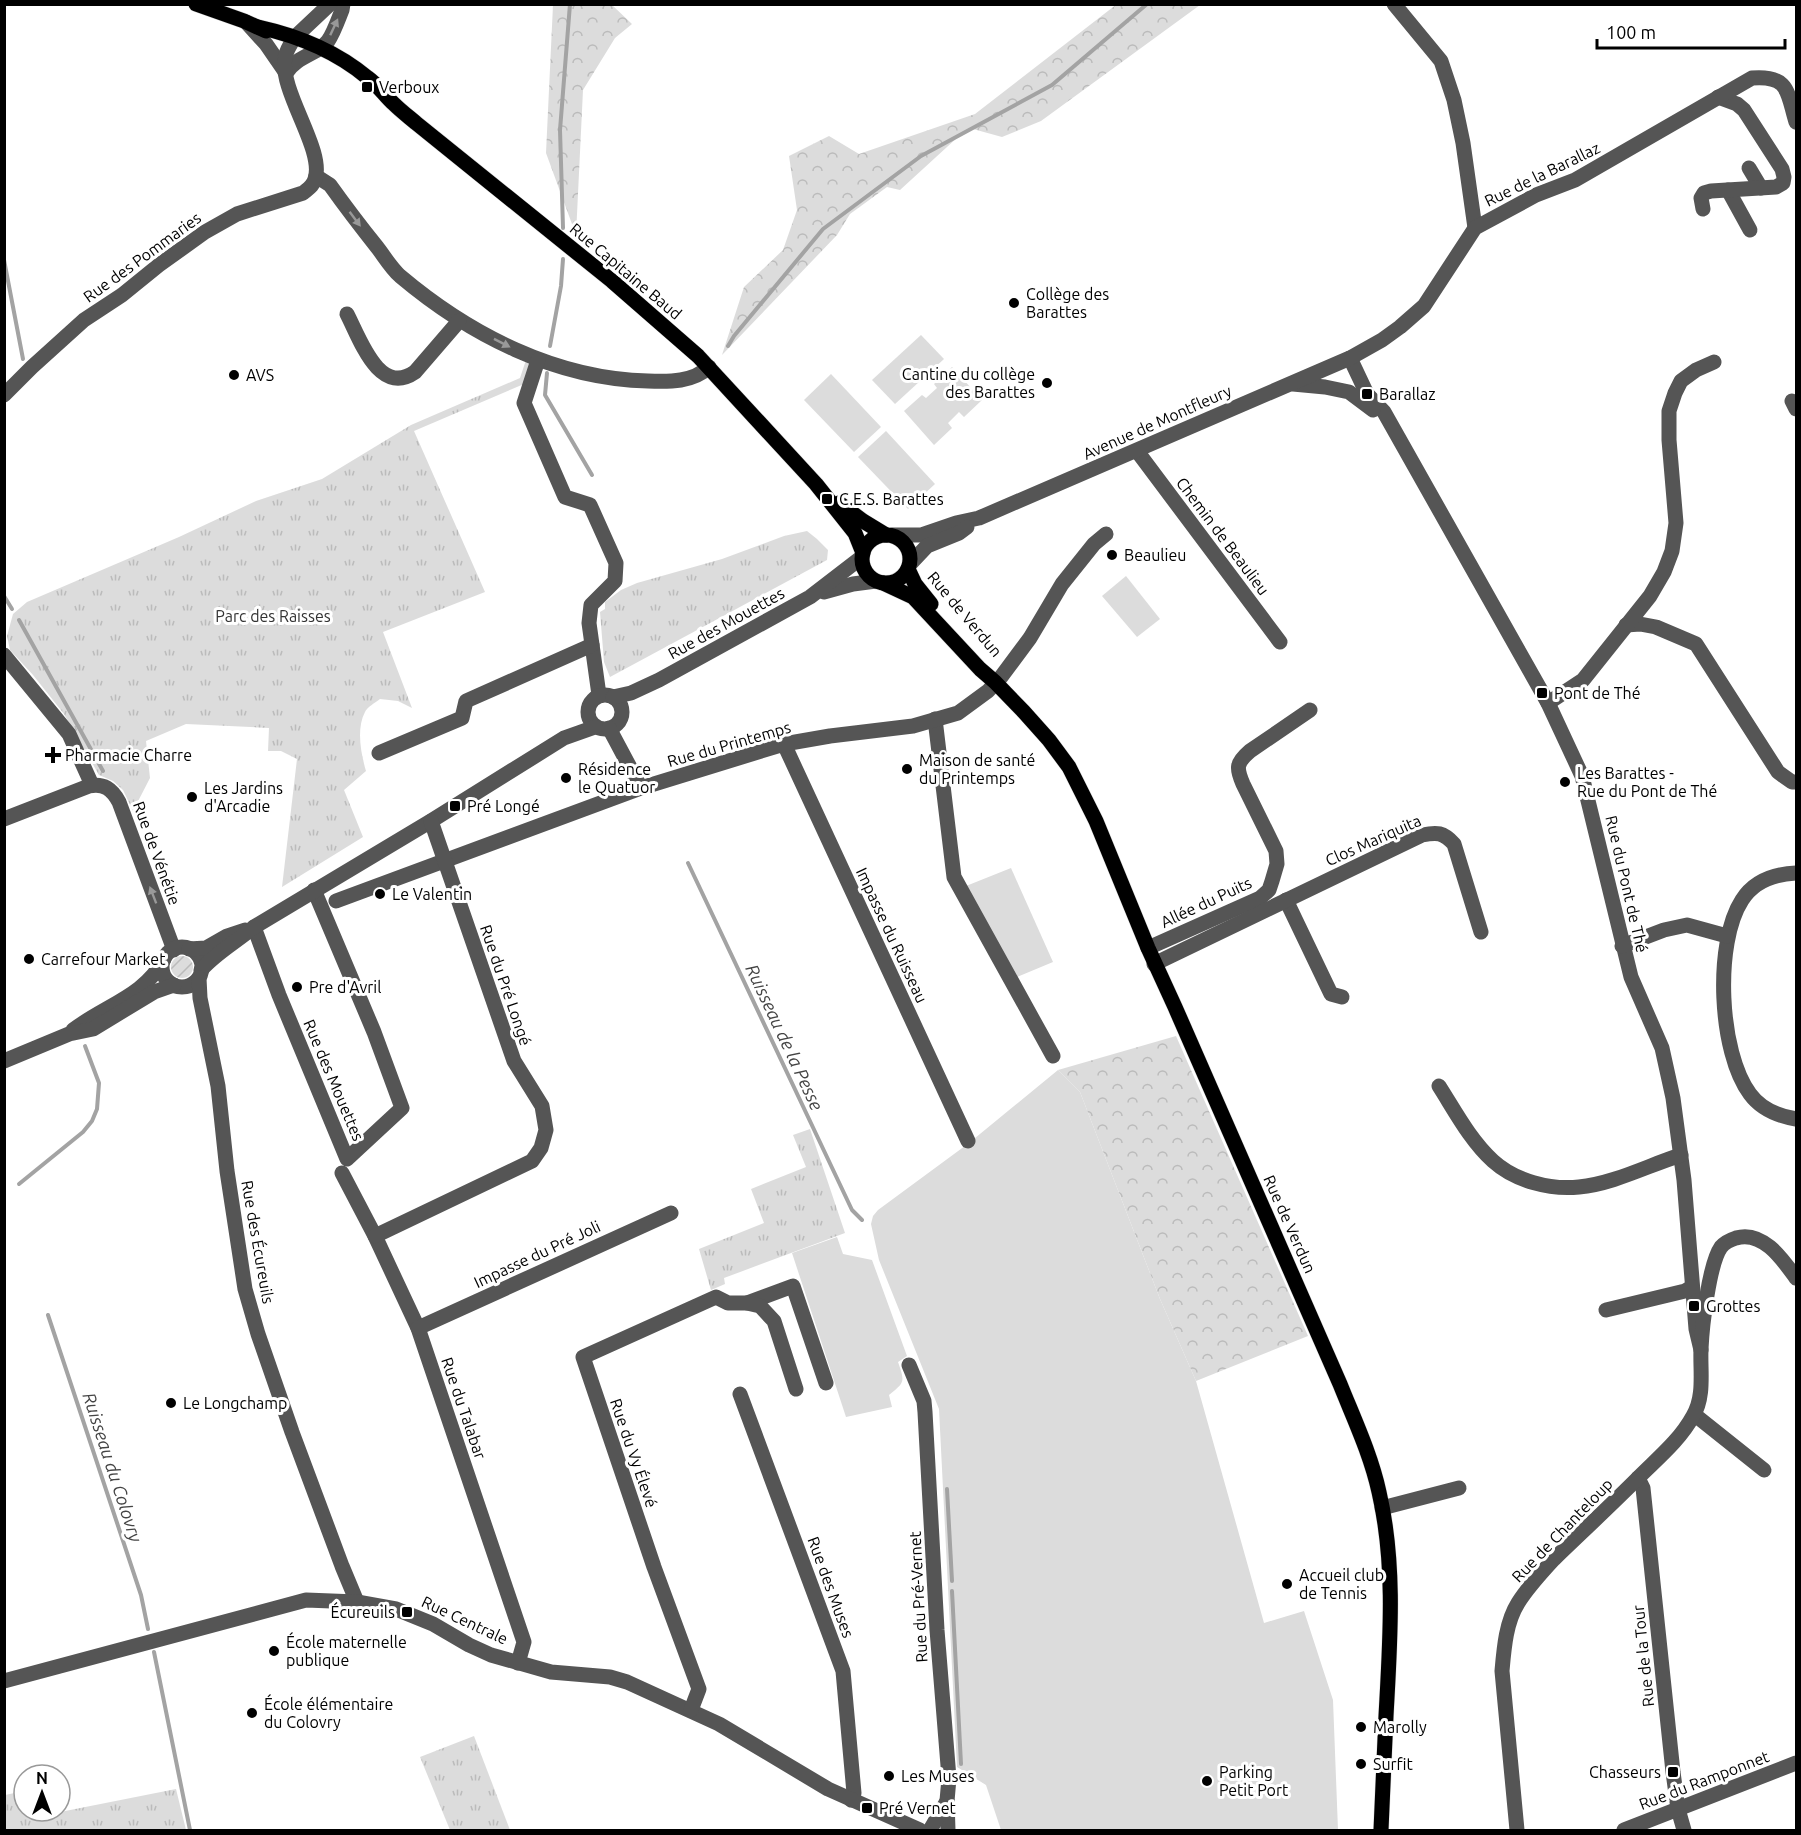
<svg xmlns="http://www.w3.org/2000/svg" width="1801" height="1835" font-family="Ubuntu,sans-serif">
	<defs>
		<pattern id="forest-crowns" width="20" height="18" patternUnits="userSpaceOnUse" patternTransform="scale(1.5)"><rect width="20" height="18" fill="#dcdcdc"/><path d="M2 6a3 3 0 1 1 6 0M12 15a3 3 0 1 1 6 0" fill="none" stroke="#bbb"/></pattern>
		<pattern id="park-tufts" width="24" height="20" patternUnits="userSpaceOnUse" patternTransform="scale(1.5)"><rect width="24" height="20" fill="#dcdcdc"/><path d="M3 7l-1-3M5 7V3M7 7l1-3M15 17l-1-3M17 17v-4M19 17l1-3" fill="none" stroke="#bbb"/></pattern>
		<pattern id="garden-furrows" width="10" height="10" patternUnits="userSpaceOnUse" patternTransform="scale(1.5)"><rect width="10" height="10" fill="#dcdcdc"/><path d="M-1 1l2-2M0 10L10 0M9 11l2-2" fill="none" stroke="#bbb"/></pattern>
	</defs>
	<rect width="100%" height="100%" fill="#fff"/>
	<g fill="#dcdcdc">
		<polygon points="921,335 944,359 895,404 872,380"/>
		<polygon points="952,367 982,400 964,417 959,412 948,423 952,428 934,445 904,411 922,395 926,398 937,388 934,384"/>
		<polygon points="831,374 881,427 854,452 804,400"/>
		<polygon points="886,431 935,484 908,509 858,457"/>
		<polygon points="1126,576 1160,619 1137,637 1102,596"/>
		<polygon points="1011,868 1053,962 1017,977 961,888"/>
		<polygon points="1058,1070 1080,1092 1160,1299 1196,1381 1264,1623 1304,1611 1333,1700 1338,1830 1001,1830 986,1785 957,1767 939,1409 879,1260 871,1224 873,1216 878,1210 969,1143"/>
		<path d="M837 1237 843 1254 872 1260 907 1356 898 1362C905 1382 905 1382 889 1395L892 1407 846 1417 792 1253Z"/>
	</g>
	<g fill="url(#forest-crowns)">
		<polygon points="1117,4 1200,5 1041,121 1002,137 973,129 959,136 900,190 887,187 850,214 837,235 722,355 744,287 783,250 797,210 789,156 829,136 859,154 975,114"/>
		<polygon points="553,5 612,5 632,24 615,38 583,90 576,235 546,153"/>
		<polygon points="1176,1036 1308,1336 1196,1381 1160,1299 1080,1092 1058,1070"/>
	</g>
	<g fill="url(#park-tufts)">
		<path d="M526 360 532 362 524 384 414 431 485 592 383 632 412 708 398 701 380 699C375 703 367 707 365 712 356 729 361 754 366 771L344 790 363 837 282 887 297 759 281 751H268L269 728 186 724 146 741 150 778 133 811 123 790 113 781 99 775 64 714 33 675 10 650 7 636 13 614 27 602 179 537 256 501 322 479 411 425 520 378Z"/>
		<polygon points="807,531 817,539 828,550 827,560 610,677 604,662 600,612 605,609 605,602 621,590 637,583 722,559 784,536"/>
		<polygon points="810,1129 845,1233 724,1278 725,1284 711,1290 699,1249 764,1223 751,1189 806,1167 793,1135"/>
		<polygon points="474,1736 510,1830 450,1830 420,1757"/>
		<polygon points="176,1789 186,1830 5,1830 5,1795 24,1791 24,1811 33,1811 35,1817"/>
	</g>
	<circle fill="url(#garden-furrows)" cx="182" cy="967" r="11"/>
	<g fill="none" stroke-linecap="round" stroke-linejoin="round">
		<g stroke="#a3a3a3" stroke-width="4">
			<polyline points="563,228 560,130 570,4"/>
			<polyline points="4,260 23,359"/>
			<polyline points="550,346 561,286 563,259"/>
			<polyline points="728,346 734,336 823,229 921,156 1052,85 1147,4"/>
			<polyline points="547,373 545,395 592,475"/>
			<polyline points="4,596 12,609"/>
			<polyline points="19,620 103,771"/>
			<polyline points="688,863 852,1210 862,1220"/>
			<polyline points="19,1184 83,1132 92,1121 97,1109 99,1083 85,1046"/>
			<polyline points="48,1315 141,1595 148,1629"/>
			<polyline points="947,1489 952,1581"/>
			<polyline points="952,1591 961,1764"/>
			<polyline points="154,1652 190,1830"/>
		</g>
		<defs>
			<g id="major">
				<polyline points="196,4 244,21 266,31"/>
				<path d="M258 27C299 36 336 51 368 78 378 85 385 96 394 104 401 111 409 117 416 123L612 281 698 356 816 484 855 533 863 553"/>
				<polyline points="839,503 863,521 886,535"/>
				<circle cx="886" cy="559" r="24"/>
				<polyline points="908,569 915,584 931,604"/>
				<path d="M883 583 913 597 980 669 995 682 1024 712 1049 740 1069 767 1096 821 1148 948 1175 1007 1340 1384C1354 1419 1371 1455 1379 1492 1396 1565 1390 1642 1386 1716 1384 1754 1383 1792 1381 1830"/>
			</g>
		</defs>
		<use href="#major" stroke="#dbdbdb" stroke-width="16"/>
		<g stroke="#555" stroke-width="15">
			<polyline points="1394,4 1441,61 1454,100 1463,143 1475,228"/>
			<polyline points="246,22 266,44 286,73"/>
			<path d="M286 73C298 55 317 55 328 41 334 32 338 20 342 10L343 4"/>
			<polyline points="1749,168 1761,188"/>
			<path d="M316 176 330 185C345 206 361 227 377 247 384 256 391 268 400 276 470 335 556 379 648 381 670 382 693 382 709 367"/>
			<polyline points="1728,190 1750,230"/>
			<polyline points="1703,209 1701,198 1704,193 1711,191 1776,187 1783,183 1784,177 1782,169 1744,110 1737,104 1718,97"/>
			<path d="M347 314C360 339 379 397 415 372L459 321"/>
			<polyline points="1350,358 1367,394 1384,412 1548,703 1582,776 1631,977 1662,1048 1673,1098 1684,1180 1696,1329 1701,1350"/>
			<polyline points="538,360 524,403 565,497 590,505 616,563 615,581 591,605 589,623 599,695"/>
			<polyline points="1293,384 1325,387 1349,392 1373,410"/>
			<path d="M4 395 32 367 84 320 122 295 159 265 205 232 237 214 303 193C309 188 313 186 315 179 325 150 279 91 285 58 286 51 291 43 295 37L330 4"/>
			<polyline points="1792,401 1796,409"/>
			<polyline points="1137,451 1280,642"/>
			<path d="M892 535H921L956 523 979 518 1350 358 1382 340 1400 327 1424 306 1475 228 1536 195 1575 180 1752 78C1790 75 1787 93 1796 122"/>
			<polyline points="910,564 927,546 959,533 967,527"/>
			<polyline points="824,592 853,584 876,581"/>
			<polyline points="1626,625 1640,624 1656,627 1696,644 1778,772 1792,782 1796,782"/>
			<polyline points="4,655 69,734 92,785"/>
			<circle cx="605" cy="712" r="17"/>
			<polyline points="613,697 631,693 659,680 810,597 862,557"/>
			<polyline points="1548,703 1583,680 1650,596 1664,572 1672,551 1676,523 1669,440 1669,411 1675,393 1681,381 1696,370 1714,362"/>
			<polyline points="935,719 954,877 1053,1056"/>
			<polyline points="609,728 641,788"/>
			<polyline points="784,744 968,1141"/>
			<polyline points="379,753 462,718 466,701 592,645"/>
			<path d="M4 819 89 786C104 783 112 789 119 802L174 950"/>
			<path d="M1796 873C1775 874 1754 881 1742 900 1714 943 1719 1053 1750 1094 1761 1109 1778 1116 1796 1119"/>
			<polyline points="1286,900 1331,994 1342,997"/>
			<polyline points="336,901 641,788 784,744 830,736 913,726 958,713 988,691 1001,677 1030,638 1062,584 1094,544 1106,534"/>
			<polyline points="254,927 279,995 347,1159 402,1108 374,1032 314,890"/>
			<polyline points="1622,946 1664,930 1687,925 1727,936"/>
			<circle cx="182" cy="967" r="20"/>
			<path d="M1148 948 1260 898 1269 890 1272 881 1277 864 1276 851 1243 784C1236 768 1236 763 1250 751L1310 710"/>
			<polyline points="189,949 206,948 227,936 245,930"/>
			<path d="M1154 964 1422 835C1437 832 1443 832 1454 844L1481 932"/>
			<path d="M201 970C216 953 236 942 254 927L431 821 564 738 595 727"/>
			<polyline points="199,978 200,998 218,1086 227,1171 245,1289 258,1334 292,1432 342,1566 357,1602"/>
			<path d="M73 1030C106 1005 145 996 164 959"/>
			<polyline points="4,1061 69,1034 93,1029 154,992 174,985"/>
			<path d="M1439 1086C1455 1111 1470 1140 1493 1161 1515 1181 1550 1190 1579 1187 1613 1184 1649 1165 1681 1155"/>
			<polyline points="342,1173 375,1236 418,1328 524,1642 518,1663"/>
			<polyline points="375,1236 532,1161 541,1148 546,1130 542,1106 514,1061 431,821"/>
			<polyline points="747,1303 793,1286 826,1383"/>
			<polyline points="1606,1310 1685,1291 1692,1287"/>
			<polyline points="418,1328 671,1213"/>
			<polyline points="909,1365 924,1401 925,1412 937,1630 949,1778 947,1801 948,1830"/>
			<polyline points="740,1394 843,1671 854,1793 851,1800"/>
			<polyline points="1695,1415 1764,1470"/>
			<polyline points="1638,1478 1643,1488 1673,1772 1678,1809 1684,1830"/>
			<polyline points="1382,1508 1459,1488"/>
			<polyline points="4,1681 306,1600 357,1602 396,1609 433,1624 469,1645 491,1655 551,1672 610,1677 627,1682 719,1724 828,1789 920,1830"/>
			<polyline points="691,1710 699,1689 654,1567 583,1357 716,1297 728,1303 747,1303 760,1306 774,1321 796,1389"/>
			<polyline points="930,1830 947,1801"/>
			<path d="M1517 1830 1502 1671C1504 1648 1506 1622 1518 1603 1528 1587 1541 1573 1554 1559 1582 1532 1611 1505 1639 1477 1658 1458 1680 1440 1693 1416 1705 1396 1700 1371 1701 1349 1702 1327 1709 1264 1721 1247 1725 1242 1730 1240 1736 1238 1763 1230 1783 1260 1796 1278"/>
			<polyline points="1624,1830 1796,1763"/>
		</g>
		<use href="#major" stroke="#000" stroke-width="15"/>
	</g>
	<defs><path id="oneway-solid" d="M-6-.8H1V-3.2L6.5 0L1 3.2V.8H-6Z" transform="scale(1.5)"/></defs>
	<g fill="#999">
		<use href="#oneway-solid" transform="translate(334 27) rotate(-65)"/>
		<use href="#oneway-solid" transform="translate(355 219) rotate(53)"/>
		<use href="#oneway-solid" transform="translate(502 343) rotate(27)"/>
		<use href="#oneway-solid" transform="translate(153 895) rotate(-111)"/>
	</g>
	<g fill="#000" stroke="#fff" stroke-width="2">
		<rect x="361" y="81" width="12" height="12" rx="3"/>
		<circle cx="1014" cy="303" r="6"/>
		<circle cx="234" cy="375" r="6"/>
		<circle cx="1047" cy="383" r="6"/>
		<rect x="1361" y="388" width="12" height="12" rx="3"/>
		<rect x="821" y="493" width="12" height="12" rx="3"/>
		<circle cx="1112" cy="555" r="6"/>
		<rect x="1536" y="687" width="12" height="12" rx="3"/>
		<path d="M50 746h6v6h6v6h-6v6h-6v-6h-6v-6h6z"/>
		<circle cx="907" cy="769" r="6"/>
		<circle cx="566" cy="778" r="6"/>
		<circle cx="1565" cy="782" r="6"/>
		<circle cx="192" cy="797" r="6"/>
		<rect x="449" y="800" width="12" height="12" rx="3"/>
		<circle cx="380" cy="894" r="6"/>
		<circle cx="29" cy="959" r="6"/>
		<circle cx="297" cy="987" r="6"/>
		<rect x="1688" y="1300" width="12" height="12" rx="3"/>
		<circle cx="171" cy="1403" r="6"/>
		<circle cx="1287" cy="1584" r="6"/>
		<rect x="401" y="1606" width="12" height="12" rx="3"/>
		<circle cx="274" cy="1651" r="6"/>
		<circle cx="252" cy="1713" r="6"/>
		<circle cx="1361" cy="1727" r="6"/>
		<circle cx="1361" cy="1764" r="6"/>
		<rect x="1667" y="1766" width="12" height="12" rx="3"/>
		<circle cx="889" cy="1776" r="6"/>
		<circle cx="1207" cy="1781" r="6"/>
		<rect x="861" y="1802" width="12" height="12" rx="3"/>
	</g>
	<g text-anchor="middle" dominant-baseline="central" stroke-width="6" stroke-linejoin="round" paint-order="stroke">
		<g font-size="16" fill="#000" stroke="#fff" text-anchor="start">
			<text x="379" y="87">Verboux</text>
			<text x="1026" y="294">Collège des<tspan x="1026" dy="18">Barattes</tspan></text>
			<text x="1035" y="374" text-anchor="end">Cantine du collège<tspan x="1035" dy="18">des Barattes</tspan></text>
			<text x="246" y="375">AVS</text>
			<text x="1379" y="394">Barallaz</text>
			<text x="839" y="499">C.E.S. Barattes</text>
			<text x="1124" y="555">Beaulieu</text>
			<text x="1554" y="693">Pont de Thé</text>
			<text x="65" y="755">Pharmacie Charre</text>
			<text x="919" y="760">Maison de santé<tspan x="919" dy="18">du Printemps</tspan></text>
			<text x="578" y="769">Résidence<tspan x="578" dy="18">le Quatuor</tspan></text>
			<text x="1577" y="773">Les Barattes -<tspan x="1577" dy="18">Rue du Pont de Thé</tspan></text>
			<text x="204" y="788">Les Jardins<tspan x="204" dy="18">d'Arcadie</tspan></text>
			<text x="467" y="806">Pré Longé</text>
			<text x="392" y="894">Le Valentin</text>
			<text x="41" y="959">Carrefour Market</text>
			<text x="309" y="987">Pre d'Avril</text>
			<text x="1706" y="1306">Grottes</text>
			<text x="183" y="1403">Le Longchamp</text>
			<text x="1299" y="1575">Accueil club<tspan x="1299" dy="18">de Tennis</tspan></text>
			<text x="395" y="1612" text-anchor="end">Écureuils</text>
			<text x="286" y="1642">École maternelle<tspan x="286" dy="18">publique</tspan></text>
			<text x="264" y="1704">École élémentaire<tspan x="264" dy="18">du Colovry</tspan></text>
			<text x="1373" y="1727">Marolly</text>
			<text x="1373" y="1764">Surfit</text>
			<text x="1219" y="1772">Parking<tspan x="1219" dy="18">Petit Port</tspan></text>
			<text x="1661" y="1772" text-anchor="end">Chasseurs</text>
			<text x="901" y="1776">Les Muses</text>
			<text x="879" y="1808">Pré Vernet</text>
		</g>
		<g font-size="16" fill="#000" stroke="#fff">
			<text transform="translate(1542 174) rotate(-26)">Rue de la Barallaz</text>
			<text transform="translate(142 257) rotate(-36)">Rue des Pommaries</text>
			<text transform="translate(626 271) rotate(40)">Rue Capitaine Baud</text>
			<text transform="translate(1157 422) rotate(-24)">Avenue de Montfleury</text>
			<text transform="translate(1223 536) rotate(53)">Chemin de Beaulieu</text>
			<text transform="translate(965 614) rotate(50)">Rue de Verdun</text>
			<text transform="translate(726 623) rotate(-29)">Rue des Mouettes</text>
			<text transform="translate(729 744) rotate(-16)">Rue du Printemps</text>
			<text transform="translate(1373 840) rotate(-24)">Clos Mariquita</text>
			<text transform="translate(157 853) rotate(70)">Rue de Vénétie</text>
			<text transform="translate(1627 884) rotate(77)">Rue du Pont de Thé</text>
			<text transform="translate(1206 902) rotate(-25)">Allée du Puits</text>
			<text transform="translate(892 935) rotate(65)">Impasse du Ruisseau</text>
			<text transform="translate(506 985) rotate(71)">Rue du Pré Longé</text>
			<text transform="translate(334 1080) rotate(67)">Rue des Mouettes</text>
			<text transform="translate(1290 1224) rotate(66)">Rue de Verdun</text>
			<text transform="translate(258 1242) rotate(80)">Rue des Écureuils</text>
			<text transform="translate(537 1254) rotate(-25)">Impasse du Pré Joli</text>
			<text transform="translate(464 1408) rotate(71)">Rue du Talabar</text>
			<text transform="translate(634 1453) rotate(71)">Rue du Vy Élevé</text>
			<text transform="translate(1562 1530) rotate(-46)">Rue de Chanteloup</text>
			<text transform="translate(831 1587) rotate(70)">Rue des Muses</text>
			<text transform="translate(918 1597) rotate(-93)">Rue du Pré-Vernet</text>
			<text transform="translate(465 1620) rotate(25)">Rue Centrale</text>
			<text transform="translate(1643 1656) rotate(-96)">Rue de la Tour</text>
			<text transform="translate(1704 1780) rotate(-21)">Rue du Ramponnet</text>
		</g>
		<g font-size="16" fill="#333" stroke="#fff">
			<text x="273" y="616">Parc des Raisses</text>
		</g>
		<g font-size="18" font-style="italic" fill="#444" stroke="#fff">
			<text transform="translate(785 1037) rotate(65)">Ruisseau de la Pesse</text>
			<text transform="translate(113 1467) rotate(72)">Ruisseau du Colovry</text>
		</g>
	</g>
	<rect width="1801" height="1835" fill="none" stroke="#000000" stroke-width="12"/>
	<g transform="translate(42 1793)"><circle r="28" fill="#ffffff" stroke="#999999" stroke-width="1.5"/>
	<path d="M0-4.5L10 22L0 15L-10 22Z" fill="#000000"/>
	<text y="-9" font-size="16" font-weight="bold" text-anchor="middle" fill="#000000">N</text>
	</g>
	<path d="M1597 39v9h188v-9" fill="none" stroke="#000000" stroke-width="3"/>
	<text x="1606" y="39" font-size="18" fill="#000000" stroke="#ffffff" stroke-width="4.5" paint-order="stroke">100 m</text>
</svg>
